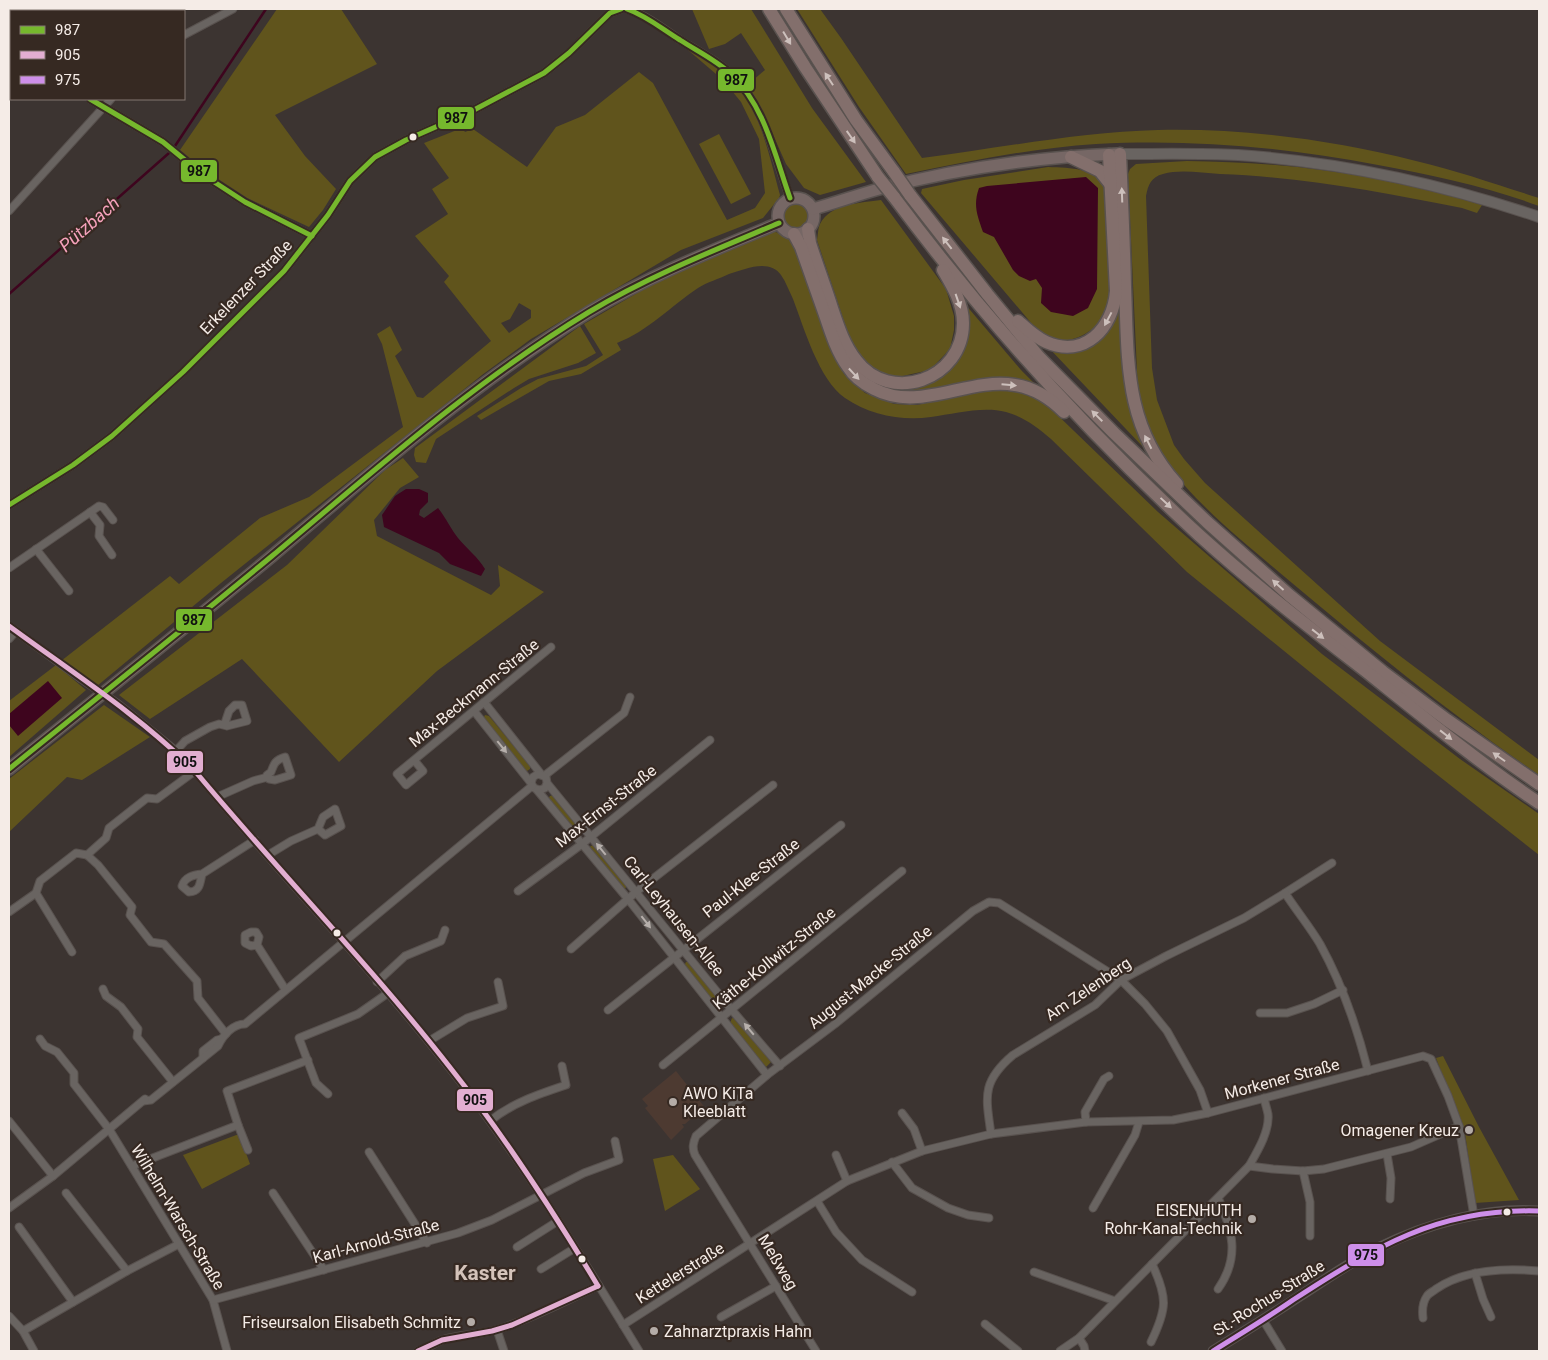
<svg xmlns="http://www.w3.org/2000/svg" width="1548" height="1360" font-family="Roboto,sans-serif">
	<rect width="100%" height="100%" fill="#3c3431"/>
	<polygon fill="#4d3a31" points="676,1071 706,1109 693,1119 692,1118 685,1124 682,1124 684,1127 671,1140 645,1108 648,1106 642,1099"/>
	<g fill="#60541c" fill-rule="evenodd">
		<polygon points="277,9 341,9 377,64 275,115 305,156 336,189 323,210 309,227 247,198 201,168 180,150"/>
		<polygon points="692,9 751,9 812,108 866,182 820,195 804,188 786,164 762,110 745,87 765,70 741,33 725,44 709,49"/>
		<path d="M797 9H820L841 38 922 158C1000 148 1079 132 1158 130 1245 128 1332 140 1416 161 1458 171 1498 185 1539 198V206C1488 187 1432 175 1378 165 1283 147 1193 139 1096 144 1033 148 969 161 906 174L859 107Z"/>
		<path d="M688 50 693 51C707 62 724 71 736 84 761 112 770 159 780 195L779 198 763 218 681 250 531 339 482 375 221 583 97 686 61 661 170 576 179 584 260 518 309 497 403 427 382 344 377 334 390 326 402 350 395 356 417 397 423 398 491 341 444 282 449 276 415 236 448 214 432 189 449 178 424 143 462 128 465 132 473 129 527 167 556 127 585 115 639 72 653 83 727 220 755 208 765 193 759 139 741 102 723 80ZM519 303 531 310V318L509 333 501 323 510 319Z"/>
		<polygon points="719,134 751,194 731,204 699,144"/>
		<path d="M1187 161C1224 162 1261 163 1298 167 1360 174 1422 187 1482 205L1477 213 1462 208C1381 192 1303 177 1220 174 1202 173 1180 169 1163 174 1151 177 1148 185 1146 196L1152 368 1157 400 1174 445 1184 459 1205 483 1380 641 1539 760V775C1453 716 1372 650 1292 583 1251 548 1194 504 1165 460 1152 439 1145 417 1138 393L1128 174 1130 169 1136 164Z"/>
		<path d="M1048 167C1072 168 1094 167 1107 190L1110 289C1109 297 1108 305 1106 312 1100 329 1072 345 1055 339 1046 336 1039 330 1032 324L921 193 922 189 964 180Z"/>
		<circle cx="795" cy="215" r="16"/>
		<path d="M881 200 946 289 954 316V330L950 349 930 370 898 377 881 373 863 360 851 342 817 240C818 235 818 228 820 224 831 203 861 203 881 200Z"/>
		<path d="M772 231 782 234 791 240 832 349 844 374 865 393 894 404 917 405 973 393 998 390 1017 391 1045 403 1158 512 1322 654 1460 759 1539 814V855L1402 747 1187 572 1051 439C1037 427 1024 417 1006 412 982 406 955 414 931 417 901 421 870 415 845 398 819 380 804 328 793 299 789 291 786 282 781 275 777 269 770 266 762 266 751 266 739 271 729 274 719 279 707 282 698 288 671 306 648 331 617 343L621 350 581 374 549 381 481 420 477 416 521 388 538 379 586 366 603 355 584 324 675 271Z"/>
		<polygon points="1119,279 1141,437 1144,448 1048,347 1092,344"/>
		<polygon points="965,304 1021,370 1036,385 914,393 882,389 885,384 945,374"/>
		<polygon points="580,326 596,353 578,363 529,379 514,388 436,439 426,463 416,462 414,455 415,448"/>
		<polygon points="403,458 419,477 400,488 374,520 377,536 491,595 500,586 498,565 544,592 437,671 339,762 242,659 150,719 119,695 287,565 385,470"/>
		<polygon points="56,665 86,690 9,757 9,701"/>
		<polygon points="104,705 150,737 82,780 67,777 9,832 9,779"/>
		<polygon points="485,715 489,716 530,766 530,769 527,771 525,770 483,719"/>
		<polygon points="554,795 580,826 578,831 574,831 548,799 550,796"/>
		<polygon points="593,845 595,846 627,885 625,889 622,890 589,847"/>
		<polygon points="686,962 690,962 721,1000 716,1004 714,1003 684,966"/>
		<polygon points="732,1018 737,1019 771,1062 766,1067 730,1023"/>
		<polygon points="1443,1056 1479,1127 1519,1200 1475,1203 1465,1133 1436,1058"/>
		<polygon points="239,1134 250,1164 202,1189 183,1155"/>
		<polygon points="673,1155 700,1189 665,1211 653,1159"/>
	</g>
	<g fill="#3e051e">
		<path d="M1086 177 1098 188 1097 289 1088 308 1073 316 1051 312 1041 303 1042 288 1036 279 1030 281 1019 276 1013 270 994 237 983 232C977 215 973 205 979 188L987 186Z"/>
		<path d="M406 489H419L428 493V502L420 510 419 515 424 518 438 508C446 518 451 529 458 538 467 549 478 557 485 569L481 576 450 564 439 553 384 527 382 515 395 496Z"/>
		<polygon points="48,681 62,698 18,736 9,725 9,714"/>
	</g>
	<g fill="none" stroke-linecap="round" stroke-linejoin="round">
		<g stroke="#3e051e" stroke-width="2.5">
			<polyline points="175,146 266,9"/>
			<polyline points="9,294 169,153"/>
		</g>
		<defs>
			<g id="minor">
				<polyline points="73,9 74,11"/>
				<polyline points="130,9 131,11"/>
				<path d="M627 9C646 15 664 29 680 40 700 52 721 63 737 80 766 111 775 159 790 198"/>
				<polyline points="184,35 233,9"/>
				<polyline points="9,51 11,52"/>
				<polyline points="90,99 163,142 202,174 245,202 312,236"/>
				<polyline points="9,211 111,99"/>
				<polyline points="9,505 73,465 112,436 183,372 284,271 328,215 350,181 375,157 406,140 472,111 544,73 569,53 610,13 621,9"/>
				<polyline points="90,512 100,525 99,536 112,555"/>
				<polyline points="36,549 69,591"/>
				<polyline points="9,568 99,506 103,507 113,520"/>
				<polyline points="9,626 80,678"/>
				<polyline points="9,639 16,631"/>
				<polyline points="484,702 541,774"/>
				<path d="M118 704 176 751 195 771C279 873 372 968 453 1072 522 1160 581 1256 639 1351"/>
				<polyline points="474,711 531,783"/>
				<polyline points="176,751 185,741 210,727 219,724 227,726 247,721 242,705 235,705 229,711 225,723 227,726"/>
				<polyline points="414,760 423,771 406,785 397,774 551,647"/>
				<polyline points="544,776 624,713 630,697"/>
				<polyline points="547,783 545,788 540,790 534,788 531,783 533,777 538,774 546,777 547,783 731,1009 780,1066"/>
				<polyline points="537,790 628,899 767,1075"/>
				<path d="M217 797 253 781 268 777 269 779 275 780 291 775 285 757C275 760 274 764 271 772L267 775 268 777"/>
				<polyline points="87,855 98,865 132,907 130,915 151,942 164,944 197,981 198,998 226,1034"/>
				<polyline points="268,855 291,841 318,829 325,835 341,826 335,809 323,817 318,829"/>
				<path d="M202 874C193 875 185 877 182 886L189 892C200 892 200 883 202 874L255 840"/>
				<polyline points="518,891 582,844 710,740"/>
				<polyline points="36,893 72,952"/>
				<polyline points="1285,893 1332,863"/>
				<polyline points="9,912 36,893 40,881 76,853 87,855 106,838 109,828 147,798 157,799 195,771"/>
				<polyline points="257,945 259,937 256,932 251,932 245,935 245,943 251,946 257,945 285,989"/>
				<polyline points="571,949 636,892 773,785"/>
				<polyline points="377,982 405,956 441,941 445,930"/>
				<polyline points="103,989 106,996 121,1007 138,1029 137,1037 173,1082"/>
				<polyline points="608,1010 841,825"/>
				<polyline points="1260,1013 1287,1013 1314,1004 1343,990"/>
				<polyline points="40,1039 45,1046 57,1052 74,1073 74,1084 109,1129 213,1300 227,1351"/>
				<polyline points="429,1041 467,1018 503,1006 498,982"/>
				<polyline points="203,1058 203,1051 217,1040 221,1039"/>
				<polyline points="663,1065 902,871"/>
				<polyline points="328,1094 316,1083 299,1038 358,1014 388,993"/>
				<path d="M143 1101 151 1100 218 1046C223 1035 233 1024 245 1024L532 786"/>
				<polyline points="902,1113 914,1129 922,1151"/>
				<polyline points="9,1121 53,1176"/>
				<path d="M490 1121C512 1103 539 1094 566 1085L562 1066"/>
				<polyline points="1086,1122 1085,1112 1104,1079 1109,1076"/>
				<polyline points="238,1125 248,1150"/>
				<path d="M991 1134C986 1097 981 1082 1013 1055L1095 1005 1121 980 1166 956 1244 918 1285 893C1296 910 1310 927 1320 944 1342 984 1357 1027 1368 1071"/>
				<polyline points="369,1152 427,1243"/>
				<polyline points="1387,1154 1391,1178 1390,1199"/>
				<polyline points="836,1155 847,1181"/>
				<polyline points="892,1162 912,1188 948,1208 968,1215 989,1218"/>
				<polyline points="132,1166 238,1125 227,1091 308,1060"/>
				<polyline points="1249,1166 1273,1169 1303,1171 1324,1169 1411,1147 1459,1126"/>
				<polyline points="1303,1171 1310,1202 1310,1236"/>
				<polyline points="66,1193 127,1271"/>
				<polyline points="273,1193 324,1270"/>
				<path d="M1218 1198C1233 1230 1240 1258 1218 1289"/>
				<polyline points="817,1201 836,1232 862,1260 912,1292"/>
				<polyline points="9,1208 53,1176 145,1099"/>
				<polyline points="1093,1208 1135,1135 1139,1122"/>
				<polyline points="19,1227 73,1302"/>
				<polyline points="517,1247 558,1221"/>
				<polyline points="541,1269 575,1248"/>
				<polyline points="1034,1272 1115,1301"/>
				<polyline points="1475,1273 1483,1299 1491,1317"/>
				<polyline points="213,1300 458,1233 492,1220 584,1173 619,1160 615,1141"/>
				<polyline points="9,1316 23,1331 34,1351"/>
				<polyline points="721,1317 776,1286"/>
				<path d="M1423 1318C1422 1310 1422 1303 1427 1296 1429 1293 1434 1291 1436 1289 1465 1269 1506 1268 1539 1271"/>
				<polyline points="1263,1320 1282,1351"/>
				<polyline points="985,1324 1018,1351"/>
				<polyline points="623,1325 847,1181 922,1151 991,1134 1086,1122 1173,1120 1208,1113 1423,1056 1431,1059 1448,1096 1459,1126 1474,1216"/>
				<polyline points="497,1330 504,1351"/>
				<polyline points="23,1331 127,1271 179,1244"/>
				<polyline points="1079,1338 1084,1346 1085,1351"/>
				<path d="M1151 1342C1167 1309 1168 1298 1152 1264"/>
				<path d="M418 1351C427 1349 434 1343 442 1340 461 1334 481 1335 499 1329 534 1318 565 1301 598 1286"/>
				<path d="M816 1351 695 1155C692 1148 693 1143 696 1136L767 1075 835 1024 973 911 989 902 999 903 1121 980 1145 1004 1167 1031 1200 1090 1208 1113"/>
				<path d="M1060 1351 1079 1338 1249 1166C1257 1152 1270 1131 1268 1114 1267 1109 1265 1103 1264 1098"/>
			</g>
			<path id="tertiary" d="M1213 1351C1242 1333 1271 1315 1300 1296 1325 1280 1350 1262 1378 1248 1426 1224 1485 1207 1539 1211"/>
			<path id="secondary" d="M1120 154C1159 154 1199 153 1238 155 1341 162 1442 184 1539 217"/>
			<g id="primary">
				<circle cx="796" cy="216" r="18"/>
				<path d="M813 209C835 203 857 195 879 189 956 169 1037 157 1117 154"/>
				<path d="M9 769C97 698 185 628 272 556 374 470 475 382 589 312 649 276 714 250 779 223"/>
			</g>
			<g id="motorway">
				<polyline points="769,9 805,67 878,177"/>
				<polyline points="786,9 856,120 894,172"/>
				<path d="M1120 154C1122 199 1124 243 1125 287 1128 360 1124 426 1177 484"/>
				<polyline points="1071,157 1100,171 1111,185"/>
				<polyline points="910,195 988,295 1039,357 1114,433 1207,522 1289,595 1383,672 1447,720 1539,784"/>
				<path d="M894 197C985 319 1087 432 1199 535 1254 585 1313 630 1372 676 1427 720 1481 764 1539 803"/>
				<path d="M808 229 810 243C817 265 825 286 832 308 838 326 844 345 856 360 890 405 963 380 963 323 963 304 953 287 943 270"/>
				<path d="M794 234 801 247C809 270 817 292 825 315 831 333 837 352 848 367 854 377 864 384 874 389 920 413 967 377 1015 385 1035 388 1050 398 1064 412"/>
				<path d="M1018 321C1027 329 1035 337 1046 342 1085 359 1113 328 1116 291L1109 155"/>
			</g>
		</defs>
		<use href="#minor" stroke="#59524f" stroke-width="9"/>
		<use href="#tertiary" stroke="#59524f" stroke-width="11"/>
		<use href="#secondary" stroke="#59524f" stroke-width="12"/>
		<use href="#primary" stroke="#59524f" stroke-width="14"/>
		<use href="#motorway" stroke="#59524f" stroke-width="15"/>
		<use href="#minor" stroke="#696461" stroke-width="7"/>
		<use href="#tertiary" stroke="#696461" stroke-width="9"/>
		<use href="#secondary" stroke="#696461" stroke-width="10"/>
		<use href="#primary" stroke="#766765" stroke-width="11"/>
		<use href="#motorway" stroke="#836f6c" stroke-width="12"/>
		<defs>
			<polyline id="minor-bridge" points="80,678 118,704"/>
			<g id="motorway-bridge">
				<polyline points="894,172 910,195"/>
				<polyline points="878,177 894,197"/>
			</g>
		</defs>
		<use href="#minor-bridge" stroke="#59524f" stroke-width="9" stroke-linecap="butt"/>
		<use href="#motorway-bridge" stroke="#59524f" stroke-width="15" stroke-linecap="butt"/>
		<use href="#minor-bridge" stroke="#696461" stroke-width="7"/>
		<use href="#motorway-bridge" stroke="#836f6c" stroke-width="12"/>
		<defs>
			<g id="bus-1">
				<path d="M627 9C647 16 662 29 680 40 697 51 716 60 731 74 765 106 775 156 790 198"/>
				<polyline points="90,99 163,142 202,174 245,202 312,236"/>
				<polyline points="9,505 73,465 112,436 183,372 284,271 328,215 350,181 375,157 406,140 472,111 544,73 569,53 610,13 621,9"/>
				<path d="M9 769C97 698 185 628 272 556 374 471 475 381 589 312 649 276 715 250 779 223"/>
			</g>
			<g id="bus-2">
				<path d="M9 626C73 673 139 715 195 771 279 872 371 966 452 1070 506 1138 553 1211 598 1286"/>
				<polyline points="418,1351 442,1340 492,1331 512,1325 598,1286"/>
			</g>
			<path id="bus-3" d="M1213 1351C1240 1334 1267 1318 1293 1300 1375 1247 1438 1208 1539 1211"/>
		</defs>
		<use href="#bus-1" stroke="#362922" stroke-width="9"/>
		<use href="#bus-2" stroke="#362922" stroke-width="9"/>
		<use href="#bus-3" stroke="#362922" stroke-width="9"/>
		<use href="#bus-1" stroke="#76b82d" stroke-width="5"/>
		<use href="#bus-2" stroke="#e2aed1" stroke-width="5"/>
		<use href="#bus-3" stroke="#ce8fe9" stroke-width="5"/>
	</g>
	<defs><path id="oneway-solid" d="M-6-.8H1V-3.2L6.5 0L1 3.2V.8H-6Z" transform="scale(1.25)"/></defs>
	<g fill="#cdc0bc">
		<use href="#oneway-solid" transform="translate(787 38) rotate(59)"/>
		<use href="#oneway-solid" transform="translate(829 79) rotate(-123)"/>
		<use href="#oneway-solid" transform="translate(851 137) rotate(55)"/>
		<use href="#oneway-solid" transform="translate(1122 195) rotate(-92)"/>
		<use href="#oneway-solid" transform="translate(947 243) rotate(-128)"/>
		<use href="#oneway-solid" transform="translate(958 301) rotate(71)"/>
		<use href="#oneway-solid" transform="translate(1108 319) rotate(118)"/>
		<use href="#oneway-solid" transform="translate(854 374) rotate(47)"/>
		<use href="#oneway-solid" transform="translate(1009 385) rotate(5)"/>
		<use href="#oneway-solid" transform="translate(1097 416) rotate(-135)"/>
		<use href="#oneway-solid" transform="translate(1148 442) rotate(-117)"/>
		<use href="#oneway-solid" transform="translate(1166 503) rotate(43)"/>
		<use href="#oneway-solid" transform="translate(1278 585) rotate(-138)"/>
		<use href="#oneway-solid" transform="translate(1318 634) rotate(38)"/>
		<use href="#oneway-solid" transform="translate(1446 735) rotate(38)"/>
		<use href="#oneway-solid" transform="translate(1499 757) rotate(-145)"/>
	</g>
	<g fill="#b6afab">
		<use href="#oneway-solid" transform="translate(502 747) rotate(51)"/>
		<use href="#oneway-solid" transform="translate(601 849) rotate(-129)"/>
		<use href="#oneway-solid" transform="translate(646 922) rotate(52)"/>
		<use href="#oneway-solid" transform="translate(749 1029) rotate(-130)"/>
	</g>
	<g fill="#f5ece7" stroke="#362922" stroke-width="2">
		<circle cx="413" cy="137" r="4.5"/>
		<circle cx="337" cy="933" r="4.5"/>
		<circle cx="1507" cy="1212" r="4.5"/>
		<circle cx="582" cy="1259" r="4.5"/>
	</g>
	<g fill="#b4aca7" stroke="#362922" stroke-width="2">
		<circle cx="673" cy="1102" r="5"/>
		<circle cx="1469" cy="1130" r="5"/>
		<circle cx="1252" cy="1219" r="5"/>
		<circle cx="471" cy="1322" r="5"/>
		<circle cx="654" cy="1331" r="5"/>
	</g>
	<g text-anchor="middle" dominant-baseline="central" stroke-width="4.5" stroke-linejoin="round" paint-order="stroke">
		<g font-size="16" fill="#f5ece7" stroke="#362922">
			<text transform="translate(246 287) rotate(-46)">Erkelenzer Straße</text>
			<text transform="translate(474 693) rotate(-39)">Max-Beckmann-Straße</text>
			<text transform="translate(606 806) rotate(-38)">Max-Ernst-Straße</text>
			<text transform="translate(751 878) rotate(-38)">Paul-Klee-Straße</text>
			<text transform="translate(674 916) rotate(51)">Carl-Leyhausen-Allee</text>
			<text transform="translate(774 958) rotate(-39)">Käthe-Kollwitz-Straße</text>
			<text transform="translate(870 977) rotate(-39)">August-Macke-Straße</text>
			<text transform="translate(1088 989) rotate(-34)">Am Zelenberg</text>
			<text transform="translate(1282 1079) rotate(-15)">Morkener Straße</text>
			<text transform="translate(178 1217) rotate(59)">Wilhelm-Warsch-Straße</text>
			<text transform="translate(376 1241) rotate(-15)">Karl-Arnold-Straße</text>
			<text transform="translate(778 1262) rotate(59)">Meßweg</text>
			<text transform="translate(680 1273) rotate(-32)">Kettelerstraße</text>
			<text transform="translate(1269 1298) rotate(-32)">St.-Rochus-Straße</text>
		</g>
		<g font-size="16" fill="#f5ece7" stroke="#362922" text-anchor="end">
			<text x="683" y="1093" text-anchor="start">AWO KiTa<tspan x="683" dy="18">Kleeblatt</tspan></text>
			<text x="1459" y="1130">Omagener Kreuz</text>
			<text x="1242" y="1210">EISENHUTH<tspan x="1242" dy="18">Rohr-Kanal-Technik</tspan></text>
			<text x="461" y="1322">Friseursalon Elisabeth Schmitz</text>
			<text x="664" y="1331" text-anchor="start">Zahnarztpraxis Hahn</text>
		</g>
		<g font-size="18" font-style="italic" fill="#f6a2bc" stroke="#362922">
			<text transform="translate(89 224) rotate(-41)">Pützbach</text>
		</g>
		<g font-size="21" font-weight="bold" fill="#d4c3ba" stroke="#362922">
			<text x="485" y="1273">Kaster</text>
		</g>
	</g>
	<g stroke="#362922" stroke-width="2">
		<rect x="717" y="68" width="38" height="24" rx="5" fill="#76b82d"/>
		<rect x="437" y="106" width="38" height="24" rx="5" fill="#76b82d"/>
		<rect x="180" y="159" width="38" height="24" rx="5" fill="#76b82d"/>
		<rect x="175" y="608" width="38" height="24" rx="5" fill="#76b82d"/>
		<rect x="166" y="750" width="38" height="24" rx="5" fill="#e2aed1"/>
		<rect x="456" y="1088" width="38" height="24" rx="5" fill="#e2aed1"/>
		<rect x="1347" y="1243" width="38" height="24" rx="5" fill="#ce8fe9"/>
	</g>
	<g font-size="14" text-anchor="middle" font-weight="bold" fill="#111">
		<text x="736" y="85">987</text>
		<text x="456" y="123">987</text>
		<text x="199" y="176">987</text>
		<text x="194" y="625">987</text>
		<text x="185" y="767">905</text>
		<text x="475" y="1105">905</text>
		<text x="1366" y="1260">975</text>
	</g>
	<rect width="1548" height="1360" fill="none" stroke="#f5ece7" stroke-width="20"/>
	<rect x="10" y="10" width="175" height="90" fill="#362922" stroke="#827771"/>
	<rect x="20" y="26" width="25" height="8" fill="#76b82d" stroke="#827771"/>
	<text x="55" y="35" font-size="15" fill="#f5ece7">987</text>
	<rect x="20" y="51" width="25" height="8" fill="#e2aed1" stroke="#827771"/>
	<text x="55" y="60" font-size="15" fill="#f5ece7">905</text>
	<rect x="20" y="76" width="25" height="8" fill="#ce8fe9" stroke="#827771"/>
	<text x="55" y="85" font-size="15" fill="#f5ece7">975</text>
</svg>
